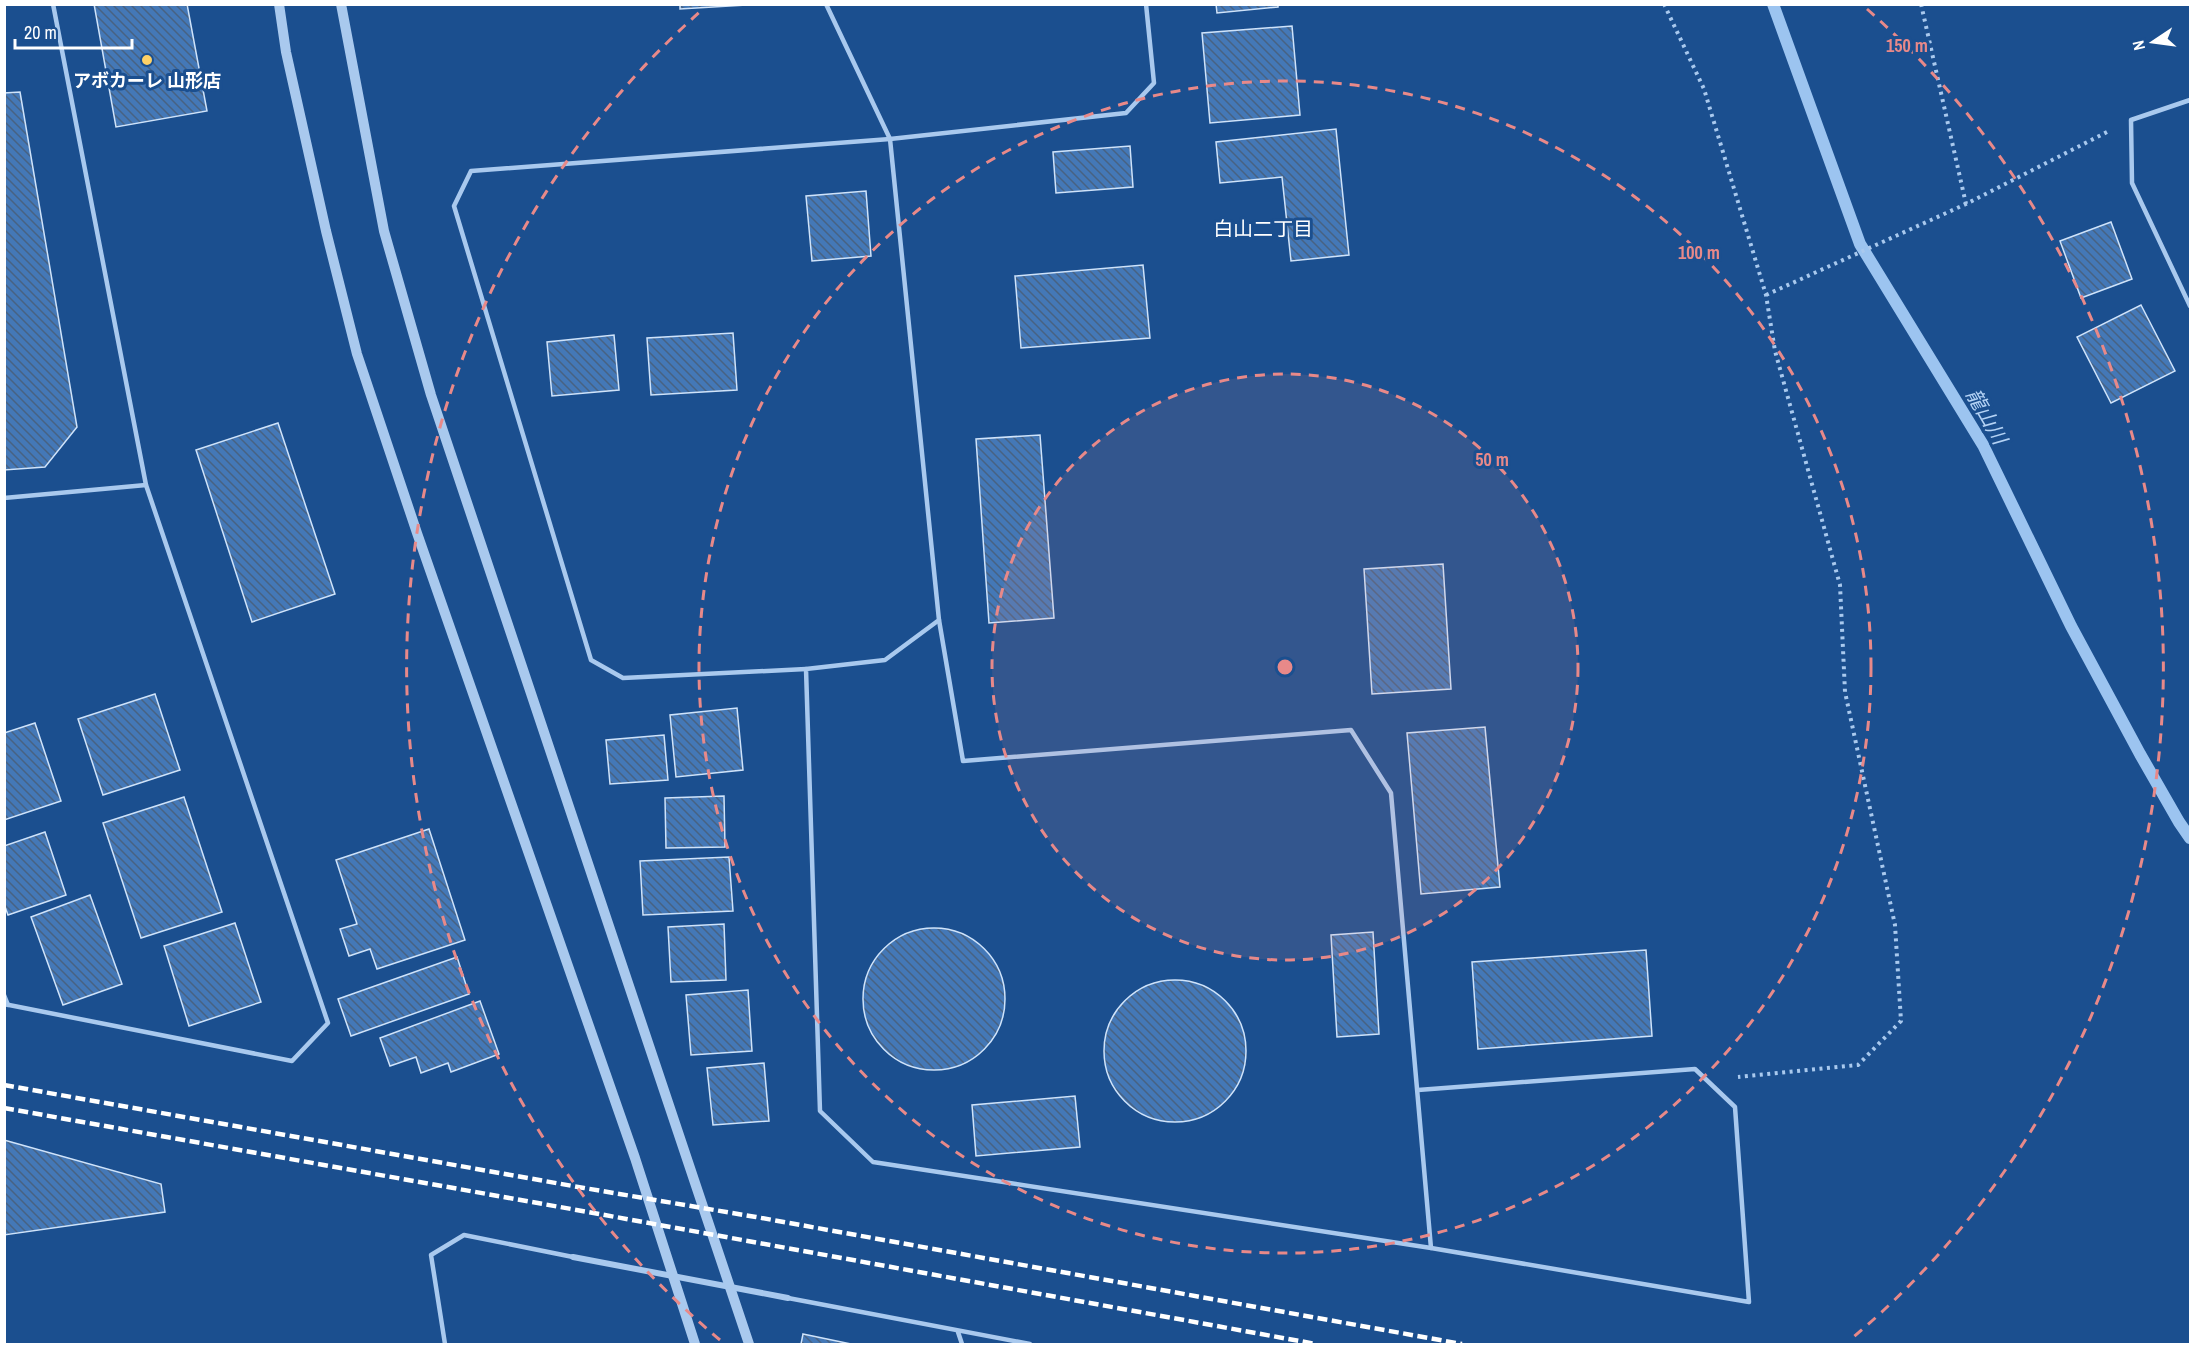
<svg xmlns="http://www.w3.org/2000/svg" width="2195" height="1349" font-family="'Archivo Narrow','Noto Sans JP',sans-serif">
	<defs>
		<pattern id="building-back-hatch" width="6" height="6" patternUnits="userSpaceOnUse" patternTransform="scale(1.5)"><rect width="6" height="6" fill="#4478b7"/><path d="M-1 5l2 2M0 0l6 6M5-1l2 2" fill="none" stroke="#486282"/></pattern>
	</defs>
	<rect width="100%" height="100%" fill="#1b4f8f"/>
	<g fill="none" stroke-linecap="round" stroke-linejoin="round">
		<polyline stroke="#9cc4f0" stroke-width="12" points="1773,4 1860,244 1983,445 2071,626 2140,754 2179,822 2190,838"/>
	</g>
	<g fill="url(#building-back-hatch)" stroke="#cfe3fa" stroke-width="1.5">
		<polygon points="94,4 187,4 207,111 116,127"/>
		<polygon points="680,4 746,4 746,5 680,9"/>
		<polygon points="1216,4 1278,4 1278,7 1217,13"/>
		<polygon points="1292,26 1300,115 1210,123 1202,33"/>
		<polygon points="20,92 77,427 45,467 4,470 4,93"/>
		<polygon points="1336,129 1349,255 1291,261 1282,177 1220,183 1216,142"/>
		<polygon points="1130,146 1133,187 1056,193 1053,152"/>
		<polygon points="866,191 871,256 812,261 806,196"/>
		<polygon points="2111,222 2132,279 2081,298 2060,241"/>
		<polygon points="1143,265 1150,338 1021,348 1015,276"/>
		<polygon points="2141,305 2175,371 2111,403 2077,337"/>
		<polygon points="733,333 737,390 651,395 647,338"/>
		<polygon points="614,335 619,390 552,396 547,342"/>
		<polygon points="278,423 335,594 252,622 196,450"/>
		<polygon points="1040,435 1054,618 989,623 976,439"/>
		<polygon points="1443,564 1451,689 1372,694 1364,569"/>
		<polygon points="155,694 180,770 103,795 78,719"/>
		<polygon points="737,708 743,770 676,777 670,715"/>
		<polygon points="35,723 61,801 4,820 4,733"/>
		<polygon points="1485,727 1500,887 1421,894 1407,733"/>
		<polygon points="664,735 668,780 610,784 606,740"/>
		<polygon points="724,796 725,847 666,848 665,798"/>
		<polygon points="184,797 222,912 141,938 103,823"/>
		<polygon points="429,829 465,940 377,969 370,949 349,956 340,929 357,924 336,860"/>
		<polygon points="45,832 66,895 8,915 4,904 4,846"/>
		<polygon points="729,857 733,911 643,915 640,861"/>
		<polygon points="90,895 122,984 63,1005 31,917"/>
		<polygon points="235,923 261,1002 189,1026 164,946"/>
		<polygon points="724,924 726,980 671,982 668,927"/>
		<circle cx="934" cy="999" r="71"/>
		<polygon points="1373,932 1379,1034 1337,1037 1331,935"/>
		<polygon points="1646,950 1652,1036 1478,1049 1472,962"/>
		<polygon points="457,957 469,994 351,1036 338,999"/>
		<circle cx="1175" cy="1051" r="71"/>
		<polygon points="748,990 752,1051 691,1055 686,995"/>
		<polygon points="480,1001 499,1054 451,1072 448,1063 421,1073 416,1057 390,1066 380,1038"/>
		<polygon points="764,1063 769,1121 713,1125 707,1068"/>
		<polygon points="1075,1096 1080,1147 976,1156 972,1105"/>
		<polygon points="4,1140 161,1184 165,1212 4,1235"/>
		<polygon points="803,1334 851,1344 801,1344"/>
	</g>
	<g fill="none" stroke-linecap="round" stroke-linejoin="round">
		<g stroke="#a9c9ee" stroke-width="4" stroke-dasharray="3 4.5" stroke-linecap="butt">
			<polyline points="1664,4 1704,89 1766,295 1775,351 1840,585 1845,692 1895,925 1901,1021 1858,1065 1738,1077"/>
			<polyline points="1921,4 1966,204"/>
			<polyline points="1766,295 1966,204 2109,131"/>
		</g>
		<g stroke="#a9c9ee" stroke-width="4.5">
			<polyline points="826,4 890,139 939,620 885,660 806,669 820,1111 873,1162 1431,1248 1749,1302 1735,1107 1695,1069 1418,1090"/>
			<polyline points="2190,100 2131,120 2132,183 2190,306"/>
			<polyline points="4,498 146,485"/>
			<polyline points="939,620 963,761 1351,730 1391,793 1431,1248"/>
			<polyline points="806,669 623,678 591,660 454,206 471,171 890,139 1126,113 1154,83 1146,4"/>
			<polyline points="4,995 8,1005"/>
			<polyline points="4,1004 292,1061 328,1023 146,485 53,4"/>
			<polyline points="788,1298 1030,1344"/>
			<polyline points="958,1332 962,1344"/>
			<polyline points="445,1344 431,1255 464,1235 573,1257"/>
		</g>
		<polyline stroke="#a9c9ee" stroke-width="6" points="573,1257 788,1298"/>
		<g stroke="#a9c9ee" stroke-width="10">
			<polyline points="279,4 286,52 326,231 357,354 417,533 635,1158 695,1344"/>
			<polyline points="341,4 384,231 431,395 749,1344"/>
		</g>
		<g stroke="#fff" stroke-width="4.5" stroke-dasharray="10 4.5" stroke-linecap="butt">
			<polyline points="4,1085 584,1188 756,1217 1462,1344"/>
			<polyline points="4,1108 588,1212 1316,1344"/>
		</g>
	</g>
	<circle cx="1285" cy="667" r="293" fill="#e88989" fill-opacity=".12"/>
	<g fill="none" stroke="#e88989" stroke-width="3" stroke-dasharray="10 8">
		<circle cx="1285" cy="667" r="293"/>
		<circle cx="1285" cy="667" r="586"/>
		<path d="M720 1340A879 879 0 0 1 703 9M1867 9A879 879 0 0 1 1850 1340"/>
	</g>
	<circle fill="#ffd166" stroke="#1b4f8f" stroke-width="2" cx="147" cy="60" r="6"/>
	<g text-anchor="middle" dominant-baseline="central" stroke-width="6" stroke-linejoin="round" paint-order="stroke">
		<g font-size="18" font-weight="bold" fill="#fff" stroke="#1b4f8f">
			<text x="147" y="80">アボカーレ 山形店</text>
		</g>
		<g font-size="20" fill="#fff" stroke="#1b4f8f">
			<text x="1263" y="228">白山二丁目</text>
		</g>
		<g font-size="20" font-style="italic" fill="#b5d3f5" stroke="#1b4f8f">
			<text transform="translate(1987 416) rotate(60)">龍山川</text>
		</g>
	</g>
	<circle cx="1285" cy="667" r="9" fill="#e88989" stroke="#1b4f8f" stroke-width="3"/>
	<g font-size="18" text-anchor="middle" font-weight="bold" fill="#e88989" stroke="#1b4f8f" stroke-width="6" stroke-linejoin="round" paint-order="stroke">
		<text x="1907" y="52">150 m</text>
		<text x="1699" y="259">100 m</text>
		<text x="1492" y="466">50 m</text>
	</g>
	<rect width="2195" height="1349" fill="none" stroke="#ffffff" stroke-width="12"/>
	<g transform="translate(2153 42) rotate(257)" stroke="#1b4f8f" stroke-width="4.5" paint-order="stroke">
	<path d="M0-4.5L10 22L0 15L-10 22Z" fill="#ffffff"/>
	<text y="-9" font-size="16" font-weight="bold" text-anchor="middle" fill="#ffffff">N</text>
	</g>
	<path d="M15 39v9h117v-9" fill="none" stroke="#ffffff" stroke-width="3"/>
	<text x="24" y="39" font-size="18" fill="#ffffff" stroke="#1b4f8f" stroke-width="4.5" paint-order="stroke">20 m</text>
</svg>
